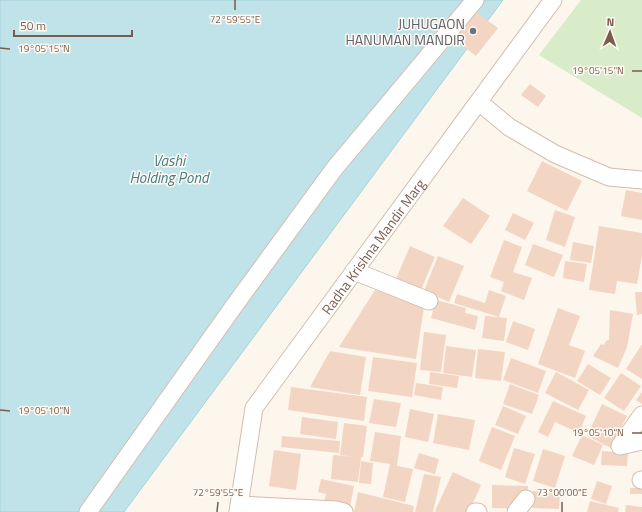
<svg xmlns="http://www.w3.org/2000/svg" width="642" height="512" font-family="'Titillium Web',sans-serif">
	<rect width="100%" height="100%" fill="#fdf6ec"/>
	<polygon fill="#d8ecc9" points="581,0 642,0 642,118 539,55"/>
	<polygon fill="#bfe3e8" stroke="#a5d3da" points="0,0 503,0 124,512 0,512"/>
	<g fill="#f3d5c3">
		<polygon points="474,11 498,28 476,56 447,34"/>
		<polygon points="530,84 546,96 538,107 521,95"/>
		<polygon points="542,161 582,181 567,211 527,191"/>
		<polygon points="626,190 642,193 642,220 621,216"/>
		<polygon points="463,198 490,216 471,244 443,226"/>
		<polygon points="555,210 575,217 565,247 546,240"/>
		<polygon points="513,213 534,223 525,240 505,230"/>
		<polygon points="599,226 642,233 642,256 637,284 617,281 615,294 589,290"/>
		<polygon points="504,240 522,247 513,272 532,278 524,300 501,291 504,282 490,277"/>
		<polygon points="573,242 594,246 591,263 570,260"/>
		<polygon points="533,244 563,255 554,277 525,265"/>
		<polygon points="410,246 435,257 421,290 396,279"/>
		<polygon points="438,256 464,266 449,302 424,291"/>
		<polygon points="565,261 587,264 584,282 563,278"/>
		<polygon points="375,290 424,307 416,359 339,347"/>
		<polygon points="489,290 506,296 499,317 454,303 457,294 485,303"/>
		<polygon points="635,292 642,292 642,314 637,315"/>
		<polygon points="436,300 466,308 465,313 478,316 475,330 431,318"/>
		<polygon points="558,308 580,316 569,345 585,351 575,378 538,364"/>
		<polygon points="610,310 633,314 627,347 618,368 593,356 601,344 604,345 606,341 609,340"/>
		<polygon points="485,316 507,318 504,341 482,338"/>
		<polygon points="513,321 535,329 528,350 506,342"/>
		<polygon points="424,332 446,335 441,372 420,370"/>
		<polygon points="642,344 642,379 626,369"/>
		<polygon points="446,346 476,350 472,377 443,373"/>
		<polygon points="478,349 505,352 501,381 475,378"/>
		<polygon points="330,351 366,357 360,395 310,387"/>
		<polygon points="373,357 417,363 412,397 368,391"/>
		<polygon points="511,358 546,371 538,393 503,380"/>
		<polygon points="588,364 611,378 600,395 577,381"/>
		<polygon points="430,372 459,376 457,388 429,384"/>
		<polygon points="556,372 589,390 578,410 545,393"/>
		<polygon points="621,373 641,386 624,411 604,398"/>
		<polygon points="416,383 443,387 441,400 414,395"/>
		<polygon points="510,384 539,395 532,414 503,404"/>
		<polygon points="291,387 367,397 364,421 288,410"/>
		<polygon points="642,392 642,404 636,400"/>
		<polygon points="374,399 401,403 396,427 369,423"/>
		<polygon points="553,401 586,416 579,433 555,422 548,437 538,432"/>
		<polygon points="602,404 627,416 611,448 587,436"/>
		<polygon points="503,406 526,416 518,434 495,425"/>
		<polygon points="410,409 434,414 428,442 405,437"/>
		<polygon points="438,414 475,420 469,450 433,443"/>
		<polygon points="302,417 338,422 336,439 300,434"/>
		<polygon points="344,423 367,426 363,457 361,457 358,482 331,479 333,455 355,457 340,455"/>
		<polygon points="492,427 515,436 501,470 479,461"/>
		<polygon points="375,432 401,436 397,466 413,469 405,502 383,497 390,464 370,461"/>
		<polygon points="582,435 603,445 594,465 572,456"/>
		<polygon points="282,436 340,441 339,453 281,447"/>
		<polygon points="514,448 535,454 525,484 505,477"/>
		<polygon points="543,449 565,456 555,488 533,481"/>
		<polygon points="274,450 301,454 296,490 269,486"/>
		<polygon points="602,451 628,453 627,466 601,465"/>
		<polygon points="419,453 439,459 435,474 414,468"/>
		<polygon points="361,461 373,463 371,484 359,483"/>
		<polygon points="453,472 481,485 469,512 436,512 435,511"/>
		<polygon points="424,474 441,477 433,512 415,512"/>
		<polygon points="321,479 354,486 349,511 323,506 326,494 318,492"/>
		<polygon points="597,481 612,486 606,504 591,499"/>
		<polygon points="492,485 528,486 527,509 492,508"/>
		<rect x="630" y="488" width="12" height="6"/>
		<polygon points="533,491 560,493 559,509 532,508"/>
		<polygon points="358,492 414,506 413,512 354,512"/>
		<polygon points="590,501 619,508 618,512 587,512"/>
		<polygon points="626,505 642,507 642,512 625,512"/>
	</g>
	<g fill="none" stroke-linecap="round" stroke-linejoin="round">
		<defs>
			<g id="minor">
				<polyline points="479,102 509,127 555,154 609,177 642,180"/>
				<polyline points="354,271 429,301"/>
				<polyline points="642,415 620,446 642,441"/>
				<polyline points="641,480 642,480"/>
				<polyline points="239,505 336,510 344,512"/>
				<polyline points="88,512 234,306 334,169 475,0"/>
				<path id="s1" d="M238 512 254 408 553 0"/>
				<polyline points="475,512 478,512"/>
				<polyline points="516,512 526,499"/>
			</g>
		</defs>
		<use href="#minor" stroke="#d1beb0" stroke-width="19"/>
		<use href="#minor" stroke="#fff" stroke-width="17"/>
	</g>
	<path fill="none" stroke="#7a5c4d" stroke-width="1.5" d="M235 10V0M0 48 10 49M632 71H642M0 410 10 411M632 433H642M217 512 218 502M562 512V502"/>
	<circle fill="#6b7280" stroke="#fffaf3" stroke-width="1.5" cx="473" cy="31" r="4"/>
	<g text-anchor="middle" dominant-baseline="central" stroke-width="3" stroke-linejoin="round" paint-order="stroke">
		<g font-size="14" fill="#5b616d" stroke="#fffaf3" text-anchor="end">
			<text x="465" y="23">JUHUGAON<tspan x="465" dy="16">HANUMAN MANDIR</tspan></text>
		</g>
		<g font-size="14" fill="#7a5c4d" stroke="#fffaf3">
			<text stroke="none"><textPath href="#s1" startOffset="306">Radha Krishna Mandir Marg</textPath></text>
		</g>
		<g font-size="15" font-style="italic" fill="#437c86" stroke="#fffaf3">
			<text x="169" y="160">Vashi<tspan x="169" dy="17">Holding Pond</tspan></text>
		</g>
	</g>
	<g font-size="10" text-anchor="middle" fill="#7a5c4d" stroke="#fffaf3" stroke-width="3" stroke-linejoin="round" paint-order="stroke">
		<text x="235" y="23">72°59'55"E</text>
		<text x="44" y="52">19°05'15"N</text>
		<text x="598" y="74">19°05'15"N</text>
		<text x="44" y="414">19°05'10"N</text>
		<text x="598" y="436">19°05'10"N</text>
		<text x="218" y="496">72°59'55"E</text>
		<text x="562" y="496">73°00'00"E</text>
	</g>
	<g transform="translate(610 32) rotate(2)" stroke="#fffaf3" stroke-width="3" paint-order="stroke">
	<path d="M0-3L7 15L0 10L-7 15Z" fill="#7a5c4d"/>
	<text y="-6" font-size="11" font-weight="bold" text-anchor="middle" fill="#7a5c4d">N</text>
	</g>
	<path d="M14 30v6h118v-6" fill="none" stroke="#7a5c4d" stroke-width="2"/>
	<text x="20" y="30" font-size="12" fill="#7a5c4d" stroke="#fffaf3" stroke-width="3" paint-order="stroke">50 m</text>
</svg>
